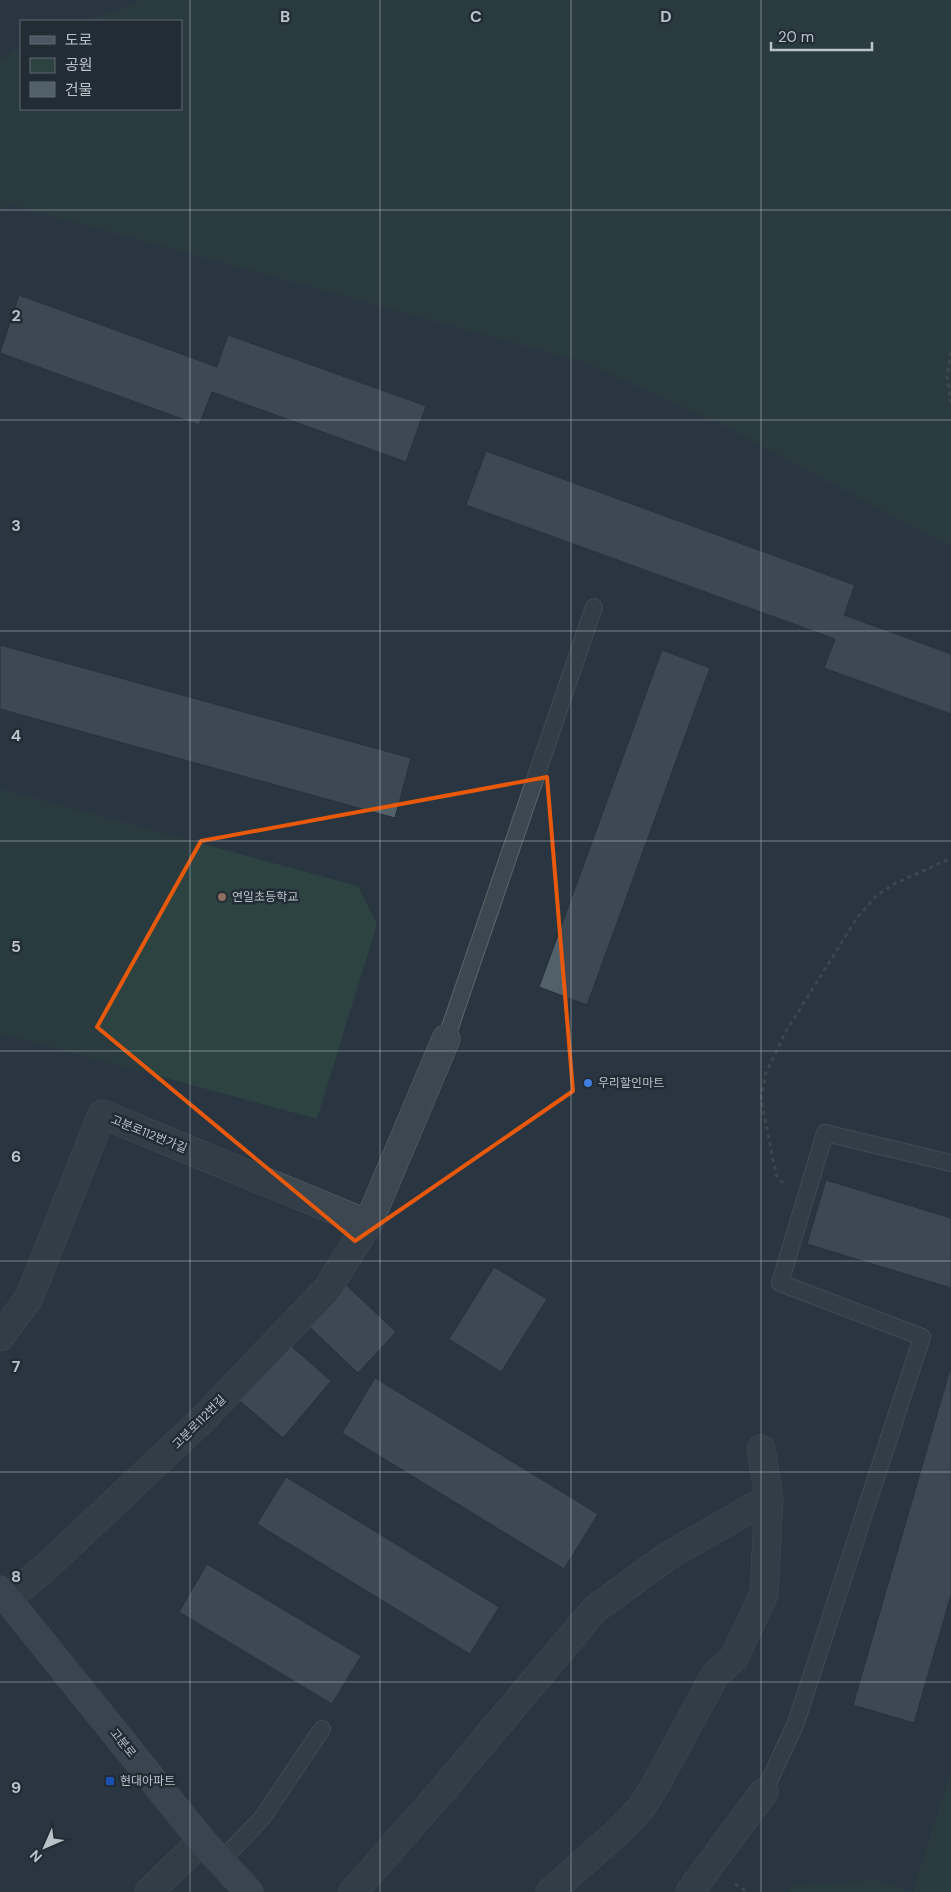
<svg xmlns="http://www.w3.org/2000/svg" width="951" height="1892" font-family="'DM Sans','Noto Sans KR',sans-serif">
	<rect width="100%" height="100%" fill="#293540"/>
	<g fill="#2c4342">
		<polygon points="139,0 951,0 951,545 928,535 725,426 584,362 9,204 0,211 0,60 21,47 21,109 181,109 181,21 85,21 135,4"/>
		<polygon points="0,789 358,886 377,924 317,1119 0,1033"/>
		<polygon points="951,1770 951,1892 789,1892 791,1886 876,1880 913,1892"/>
	</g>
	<g fill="#52606a" stroke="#242e37">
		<polygon points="19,295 217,367 228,335 426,406 406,462 212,392 199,425 0,353"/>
		<polygon points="486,451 855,585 844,615 951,654 951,714 824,668 835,639 466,505"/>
		<polygon points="0,645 411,758 395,818 0,709"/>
		<polygon points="662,650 710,668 587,1005 539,987"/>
		<polygon points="826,1180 951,1218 951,1288 807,1244"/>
		<polygon points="494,1267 547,1299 501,1372 449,1339"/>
		<polygon points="339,1278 396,1332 358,1373 301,1319"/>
		<polygon points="282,1338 331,1381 283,1438 233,1395"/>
		<polygon points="951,1366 951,1595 914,1723 853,1705"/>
		<polygon points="375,1378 598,1514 564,1569 342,1433"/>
		<polygon points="286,1477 499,1607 470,1654 257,1524"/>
		<polygon points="207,1564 361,1656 332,1704 179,1612"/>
	</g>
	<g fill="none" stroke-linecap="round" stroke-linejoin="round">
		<defs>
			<g id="service">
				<polyline points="446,1039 594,607"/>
				<polyline points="764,1792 796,1723 922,1337 780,1283 825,1133 951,1163"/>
				<polyline points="221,1861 263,1817 322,1729"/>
			</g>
			<g id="minor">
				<polyline points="0,1337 29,1298 102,1114 368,1224"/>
				<polyline points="7,1599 45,1568 202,1420 327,1289 368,1224 446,1039"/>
				<polyline points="149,1892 202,1841"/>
				<polyline points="353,1892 441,1792 595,1609 668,1556 769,1498"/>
				<polyline points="550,1892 619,1831 641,1808 655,1786 715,1675 734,1658 764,1594 769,1498 761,1449"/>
				<polyline points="690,1892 764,1792"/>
			</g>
			<polyline id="secondary" points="0,1590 202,1841 249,1892"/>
		</defs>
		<use href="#service" stroke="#5b656d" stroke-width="18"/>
		<use href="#minor" stroke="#5b656d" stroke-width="29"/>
		<use href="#secondary" stroke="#5b656d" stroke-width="29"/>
		<g stroke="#4b5f5f" stroke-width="3" stroke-dasharray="4 4" stroke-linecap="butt">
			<polyline points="951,352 947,375 951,403"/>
			<polyline points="783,1183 776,1175 761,1098 766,1073 785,1033 857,918 876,896 894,884 951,858"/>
			<polyline points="735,1884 747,1892"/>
		</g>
		<use href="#service" stroke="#3d4750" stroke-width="16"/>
		<use href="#minor" stroke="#3d4750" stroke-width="28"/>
		<use href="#secondary" stroke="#4b5762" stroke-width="28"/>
	</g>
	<path d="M0 0H951V1892H0ZM547 777 573 1091 355 1241 97 1027 201 841Z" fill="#293540" fill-opacity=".55" fill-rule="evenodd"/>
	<path fill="none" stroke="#e8590c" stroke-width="4" stroke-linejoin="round" d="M547 777 573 1091 355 1241 97 1027 201 841Z"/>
	<path fill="none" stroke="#bac2ca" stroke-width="1" stroke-opacity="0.55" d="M190 0V1892M380 0V1892M571 0V1892M761 0V1892M0 210H951M0 420H951M0 631H951M0 841H951M0 1051H951M0 1261H951M0 1472H951M0 1682H951"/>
	<circle fill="#8d6e63" stroke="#222c35" stroke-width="2" cx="222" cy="897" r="5"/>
	<circle fill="#3f7fe0" stroke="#222c35" stroke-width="2" cx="588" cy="1083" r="5"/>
	<rect fill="#1a4fb4" stroke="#222c35" stroke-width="2" x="105" y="1776" width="10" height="10" rx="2.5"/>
	<g text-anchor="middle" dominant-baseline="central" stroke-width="5" stroke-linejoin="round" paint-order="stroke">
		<g font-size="12" fill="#bac2ca" stroke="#222c35" text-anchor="start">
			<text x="232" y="897">연일초등학교</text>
			<text x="598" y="1083">우리할인마트</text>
			<text x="120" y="1781">현대아파트</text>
		</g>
		<g font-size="12" fill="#bac2ca" stroke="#222c35">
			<text transform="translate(149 1134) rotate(22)">고분로112번가길</text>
			<text transform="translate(199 1422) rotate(-45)">고분로112번길</text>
			<text transform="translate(123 1743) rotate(51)">고분로</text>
		</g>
	</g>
	<g font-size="16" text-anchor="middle" font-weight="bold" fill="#bac2ca" stroke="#222c35" stroke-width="5" stroke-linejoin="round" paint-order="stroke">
		<text x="285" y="22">B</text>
		<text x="476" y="22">C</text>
		<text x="666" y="22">D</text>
		<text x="16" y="321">2</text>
		<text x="16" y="531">3</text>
		<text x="16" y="741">4</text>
		<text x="16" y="952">5</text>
		<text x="16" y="1162">6</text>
		<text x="16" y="1372">7</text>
		<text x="16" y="1582">8</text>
		<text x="16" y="1793">9</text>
	</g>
	<rect x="20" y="20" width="162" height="90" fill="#222c35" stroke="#5f6871"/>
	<rect x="30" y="36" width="25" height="8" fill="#4b5762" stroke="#5f6871"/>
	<text x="65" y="45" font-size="15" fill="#bac2ca">도로</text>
	<rect x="30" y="58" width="25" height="15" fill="#2c4342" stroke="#5f6871"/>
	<text x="65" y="70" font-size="15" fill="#bac2ca">공원</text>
	<rect x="30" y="82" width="25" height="15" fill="#52606a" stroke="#5f6871"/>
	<text x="65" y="95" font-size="15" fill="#bac2ca">건물</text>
	<g transform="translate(45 1847) rotate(225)" stroke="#222c35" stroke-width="4" paint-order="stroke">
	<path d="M0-4L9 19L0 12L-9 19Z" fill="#bac2ca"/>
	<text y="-8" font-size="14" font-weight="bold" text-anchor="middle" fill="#bac2ca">N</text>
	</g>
	<path d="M771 42v8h101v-8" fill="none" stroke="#bac2ca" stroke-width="2.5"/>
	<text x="778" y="42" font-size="15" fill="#bac2ca" stroke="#222c35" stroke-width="4" paint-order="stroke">20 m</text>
</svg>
